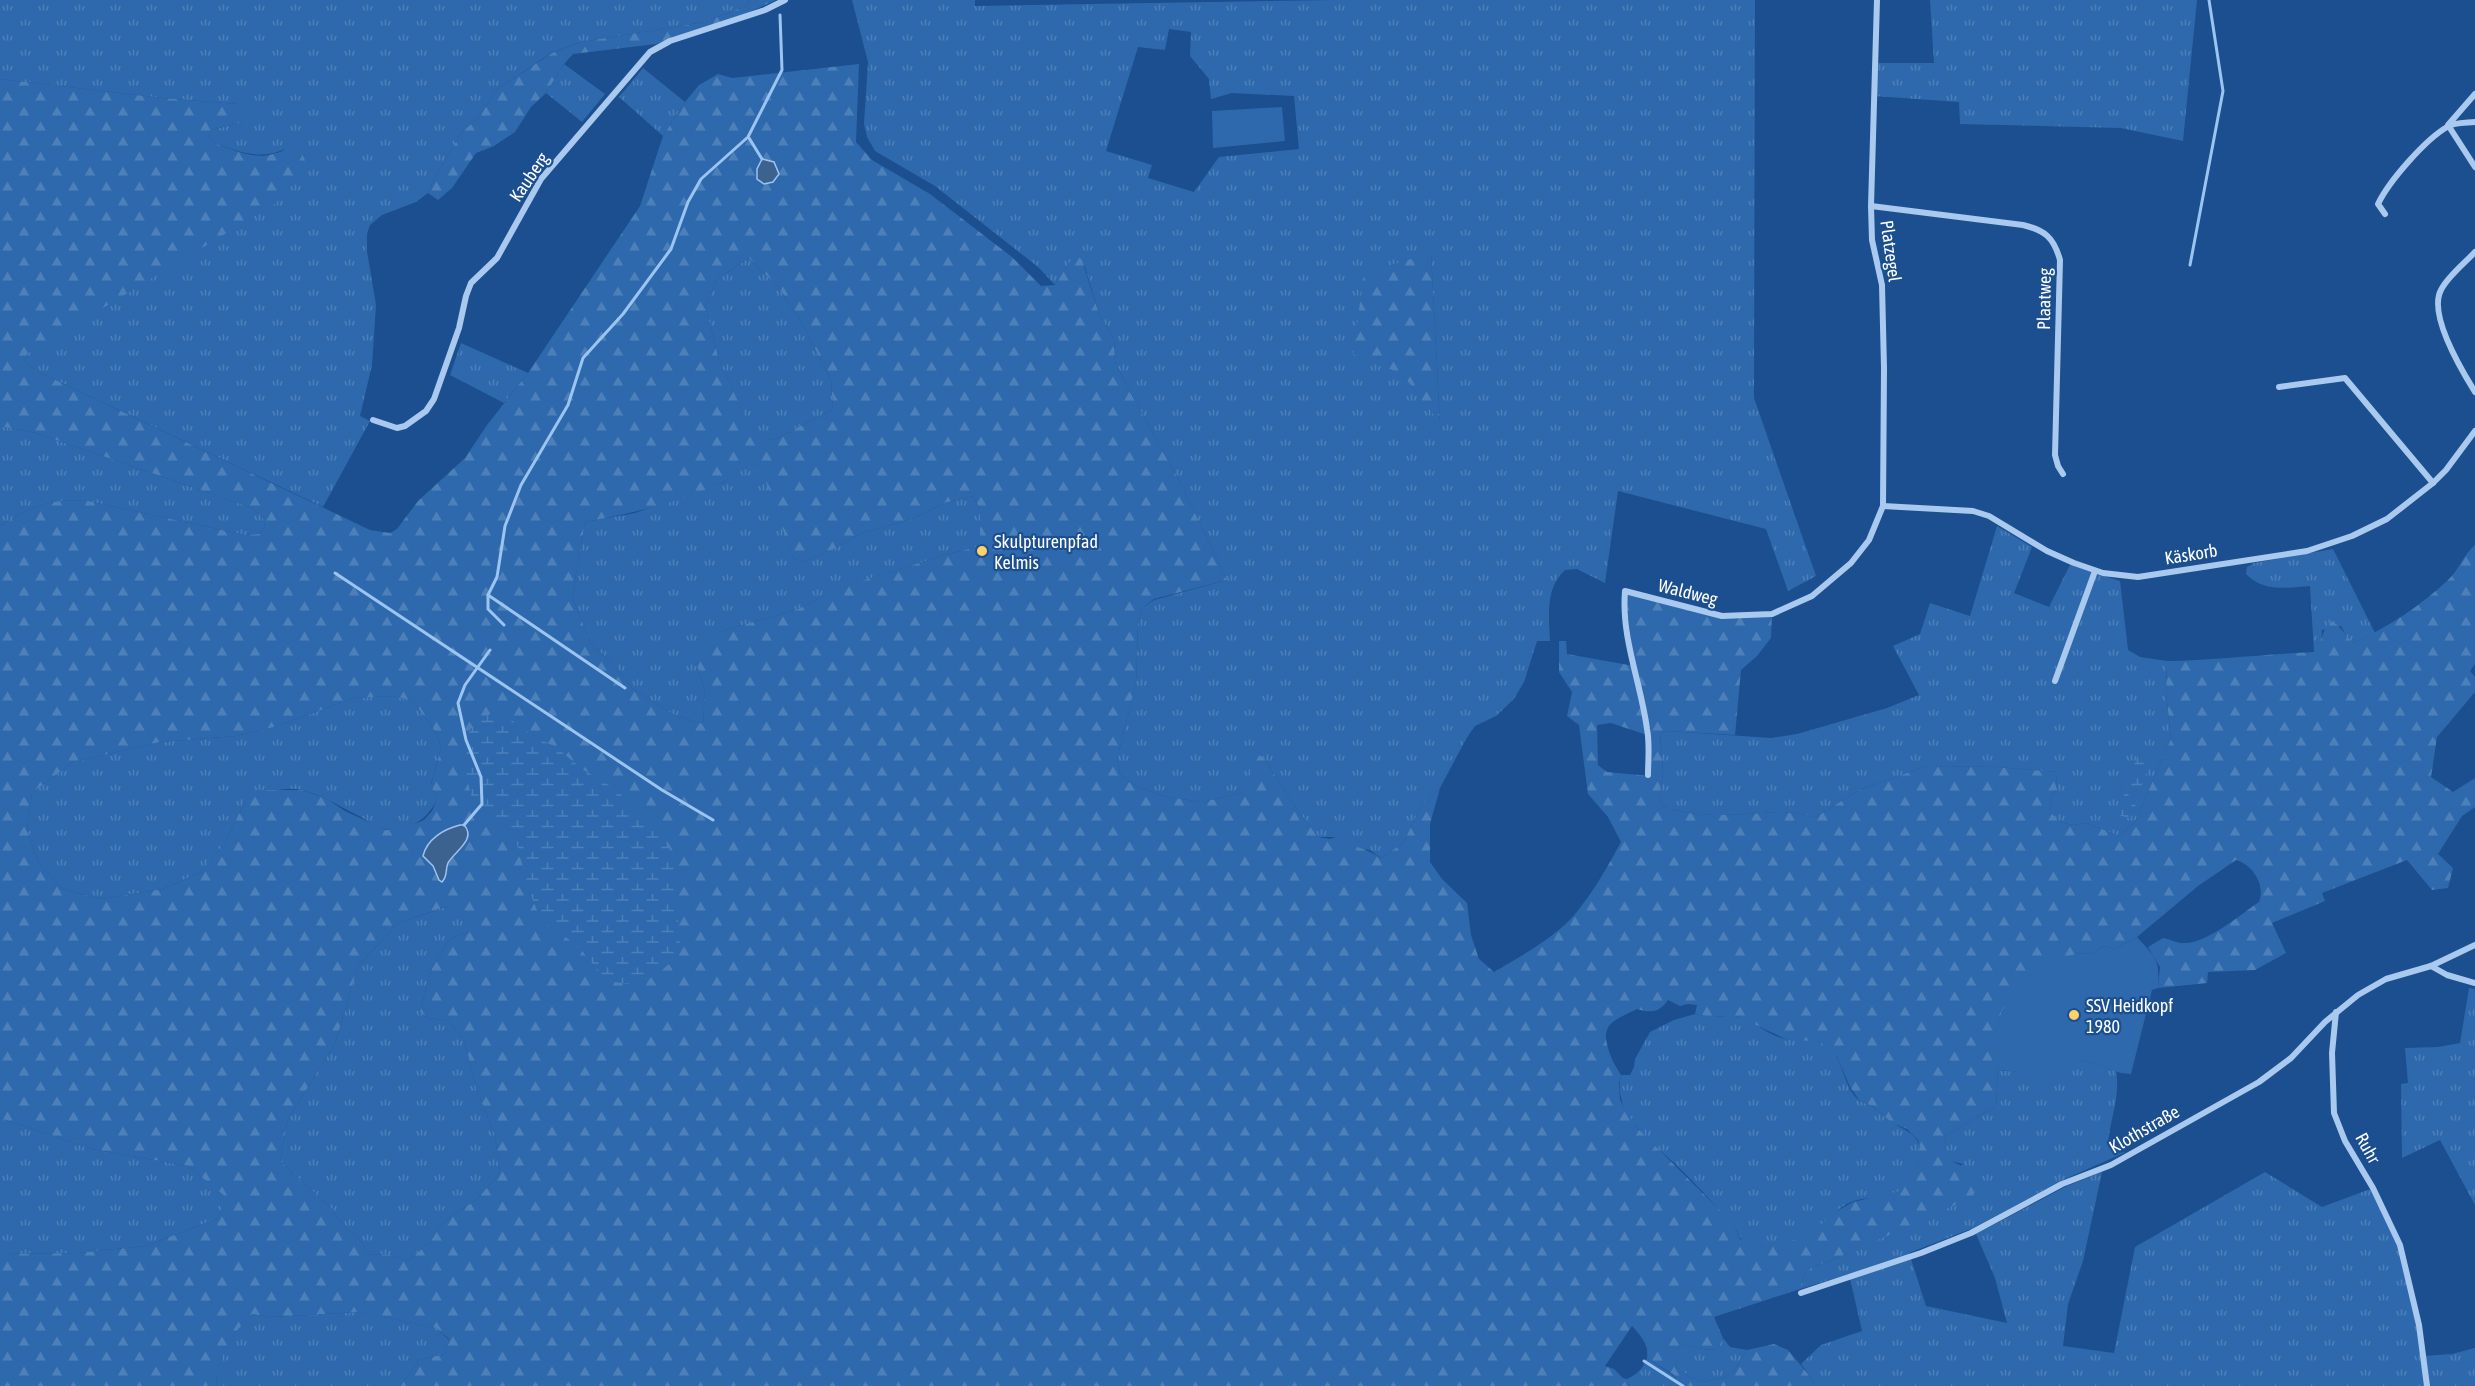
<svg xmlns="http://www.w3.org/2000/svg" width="2475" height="1386" font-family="'Asap Condensed',sans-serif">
	<defs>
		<pattern id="grass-tufts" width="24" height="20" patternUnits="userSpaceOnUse" patternTransform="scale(1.5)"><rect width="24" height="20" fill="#2e69ad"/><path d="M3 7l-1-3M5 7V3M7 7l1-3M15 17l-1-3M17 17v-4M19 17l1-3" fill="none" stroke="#4d80b9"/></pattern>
		<pattern id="forest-firs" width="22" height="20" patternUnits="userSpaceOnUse" patternTransform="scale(1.5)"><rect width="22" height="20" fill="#2e69ad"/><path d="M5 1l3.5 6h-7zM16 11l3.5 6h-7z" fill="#4d80b9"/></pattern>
		<pattern id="wetland-marsh" width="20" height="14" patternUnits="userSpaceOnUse" patternTransform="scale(1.5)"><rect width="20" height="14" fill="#2e69ad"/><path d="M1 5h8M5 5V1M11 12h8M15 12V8" fill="none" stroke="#4d80b9"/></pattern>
	</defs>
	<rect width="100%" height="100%" fill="#1b4f8f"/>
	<g fill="url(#grass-tufts)" fill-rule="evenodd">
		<path d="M0 0H750L746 6 704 22 581 42 551 53 496 90 480 116 461 133 434 179 428 193 416 202 382 215 370 225 367 234V251L376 305 372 365 360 416 370 421 323 507 39 372 25 363 27 354 285 149C260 161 236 151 212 142L209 136 211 130 243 122 238 104 162 98 0 79Z"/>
		<path d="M852 0H975V6L1334 0H1755L1754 398 1816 576 1788 591 1766 529 1618 491 1605 583 1577 569 1565 570C1545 588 1549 616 1550 641H1537L1524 682 1514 699 1496 716 1475 726 1466 739 1440 788 1422 805 1403 843 1381 858 1370 850 1351 847 1336 837H1318L1296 808 1263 757 1260 755 1251 767 1250 786 1239 794 1201 802 1163 796 1134 785 1120 774 1117 759 1136 683 1138 625 1142 608 1154 600 1227 580 1179 480 1123 379 1115 361 1114 339 1099 314 1085 267 1075 255 1055 285 1038 267 935 186 875 151 867 137 864 124 868 62ZM1169 29 1191 32 1190 56 1209 79 1211 99 1232 93 1294 96 1299 149 1219 157 1194 192 1148 178 1152 165 1106 151 1138 47 1165 50ZM1431 254 1440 422 1402 374Z"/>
		<polygon points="1930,0 2197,0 2183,141 2121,128 1960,124 1959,102 1874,96 1875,63 1934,63"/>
		<polygon points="564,64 605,94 582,122 546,93"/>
		<polygon points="643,68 685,102 663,136 619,97"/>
		<polygon points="749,258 780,289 804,327 831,380 833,409 774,440 752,433 719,360 705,305 717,279"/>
		<polygon points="461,343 528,373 504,403 450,375"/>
		<path d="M0 426 36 433 250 507 263 517 265 527 259 534 245 535 88 501C49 498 32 506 0 526Z"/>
		<polygon points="761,465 793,558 802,562 836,548 862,533 912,519 944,503 973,496 980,509 980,546 948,554 840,588 798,609 722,631 696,662 705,691 703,724 672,714 632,688 615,666 591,644 572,597 585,522 635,513 724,482 747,466"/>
		<path d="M1997 526 2032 547 2014 593 2049 607 2070 565 2120 581 2128 650 2140 657 2167 661 2166 693 2171 739 2135 822 2119 836 2087 823 2073 825 2059 822 2051 812 2050 801 2056 790 2057 772 1996 767 1927 766 1859 790 1816 817C1805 815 1794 812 1783 812 1743 813 1702 821 1663 806L1659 797 1663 773 1660 733 1668 731 1771 738 1797 734 1887 708 1919 695 1893 646 1920 634 1930 603 1970 616Z"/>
		<path d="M2333 549 2375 633 2354 643 2347 638 2341 626 2322 630 2321 643 2314 652 2310 586C2287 588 2263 592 2246 574L2247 567 2254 563Z"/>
		<path d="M394 696 413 701 437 734 441 748 431 784 437 800C428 818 408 834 385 829 374 827 366 819 357 815 339 806 322 795 302 790 282 785 263 795 245 801L225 843 200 873 162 889 102 899 62 889 38 862 27 830 32 793 73 762 160 742 236 736 274 727 354 698Z"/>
		<polygon points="446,907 468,912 468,932 451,938 432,967 420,1012 428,1018 448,1021 464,1039 477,1091 495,1135 500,1173 476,1200 444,1221 430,1242 408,1261 390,1255 368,1254 363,1244 338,1219 331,1208 280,1161 288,1119 335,1044 358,966 398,923"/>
		<polygon points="2469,988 2475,989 2475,1205 2440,1140 2402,1158 2401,1084 2408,1083 2405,1048 2438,1047 2460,1043"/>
		<path d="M1695 1014C1702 1015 1710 1017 1717 1017 1723 1017 1729 1015 1735 1016 1753 1020 1767 1035 1785 1039 1797 1042 1809 1036 1821 1042 1846 1054 1840 1086 1860 1101 1864 1103 1869 1104 1873 1107 1879 1110 1884 1117 1890 1121 1904 1131 1922 1133 1920 1156 1918 1167 1909 1184 1900 1191 1887 1200 1865 1196 1851 1202 1836 1209 1828 1221 1815 1230 1799 1242 1766 1253 1746 1243 1739 1240 1738 1231 1733 1226 1715 1204 1695 1183 1674 1163 1649 1140 1612 1113 1621 1075H1630L1634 1067 1635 1059 1650 1032 1674 1020Z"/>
		<path d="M2081 1060 2116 1071C2121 1097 2109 1121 2108 1146L2114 1153 2126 1152 2065 1179 1973 1228 1909 1253 1926 1306 2007 1323 1995 1278 1976 1234 2067 1186 2102 1172 2083 1261 2068 1304 2063 1346 2114 1353 2135 1247 2265 1172 2322 1207 2373 1188 2400 1245 2423 1356 2452 1354 2475 1348V1386H1814L1813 1380 1801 1364 1821 1345 1862 1331 1849 1274 1803 1288 1802 1277 1808 1269 1847 1254 1963 1164 1950 1161 1943 1156V1145L1947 1135 1996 1106 1998 1070 2019 1072Z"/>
		<polygon points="0,1118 92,1149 188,1166 227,1197 217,1219 145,1246 77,1253 0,1254"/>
		<path d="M361 1312 436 1328 449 1340 445 1354 419 1360 400 1386H216C220 1351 228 1339 252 1314L271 1317Z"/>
		<path d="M1723 1338 1730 1347 1747 1350 1736 1368 1726 1377 1703 1382 1691 1378 1676 1366 1672 1355 1680 1346C1695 1344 1703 1352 1717 1349Z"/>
		<path d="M1647 1358 1674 1376 1679 1386H1630L1627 1379C1638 1374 1643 1368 1647 1358Z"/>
	</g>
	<g fill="url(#forest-firs)" fill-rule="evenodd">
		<polygon points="750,0 776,0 743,15 656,44 573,54 564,64 546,93 531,107 515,132 494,146 476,153 452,188 438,200 428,193 434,179 461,133 480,116 496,90 552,53 581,42 704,22 746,6"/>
		<path d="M859 64 856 142 872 160 930 194 1012 257 1041 286 1055 285 1075 254 1082 260 1099 314 1114 339 1115 361 1123 379 1179 480 1227 580 1154 599 1142 608 1138 625 1136 683 1117 759 1120 774 1134 785 1163 796 1201 802 1239 794 1249 786 1251 767 1259 755 1263 757 1296 808 1318 837 1330 839 1336 837C1351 847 1367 848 1381 858L1403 843 1422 805 1440 788 1430 824V862L1442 879 1467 903 1471 935 1479 959 1494 972C1522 955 1555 938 1576 913 1594 891 1608 866 1621 842L1608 817 1588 794 1579 725 1567 716 1572 692 1559 672V641H1566L1567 654 1634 666 1625 591 1722 616 1772 614 1771 638 1757 656 1741 670 1735 735 1668 731 1660 733 1663 773 1659 797 1663 806C1702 821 1743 813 1783 812 1794 812 1805 815 1816 817L1859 790 1927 766 1996 767 2057 772 2056 790 2050 801 2051 812 2059 822 2073 825 2087 823 2119 836 2135 822 2171 739 2166 693 2167 661C2216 660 2265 654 2314 652 2323 641 2321 631 2331 621 2342 626 2344 636 2354 643 2388 627 2420 606 2447 581 2459 570 2463 555 2475 545V664L2470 671 2475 677V692L2437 737 2431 777 2453 792 2475 778V807L2462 816 2438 854 2453 868 2448 888 2432 890 2407 860 2322 893 2325 901 2272 923 2286 953 2255 970 2208 972 2207 983 2158 988 2160 967 2148 947 2163 938C2171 939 2177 944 2185 943 2207 943 2240 915 2259 902 2266 885 2252 864 2236 860L2198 886 2137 937 2114 949 2104 946 2093 953 2076 954 2002 1011 1991 1054 1998 1070 1996 1106 1947 1135 1943 1145 1944 1156C1961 1170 1970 1160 1977 1188L1970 1198 1847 1254 1808 1269 1802 1277 1803 1288 1714 1317 1723 1338 1717 1349C1704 1352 1694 1344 1680 1346L1673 1355 1676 1366 1691 1378 1703 1382 1726 1377 1736 1368 1747 1350 1774 1344 1788 1350 1813 1380 1814 1386H1679L1674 1375 1647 1358C1649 1344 1641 1336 1632 1326L1605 1366 1614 1369 1623 1378 1627 1379 1630 1386H400L419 1360 445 1354 449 1339 436 1328 360 1312 271 1317 252 1314C229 1338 220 1352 216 1386H0V1254L77 1253 145 1246 217 1219 226 1197 188 1166 92 1149 0 1118V526C32 506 49 498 88 501L245 535 259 534 265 527 263 517 250 507 36 433 0 426V79L162 98 238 104 246 108 249 115 243 122 211 130 209 136 212 142C230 149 254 160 273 154 284 151 289 147 300 149L307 165 299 177 276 203 27 354 25 363 39 372 370 530 390 533 397 529 418 501 465 458 487 425 528 373 640 206 663 136 685 102 699 85 718 74 732 78ZM749 258 780 289 804 327 831 380 833 409 774 440 752 432 719 360 705 305 717 279ZM760 465 793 558 802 562 836 548 862 533 912 519 944 503 973 496 980 509V546L948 554 839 588 798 609 722 631 706 645 696 662 705 691 703 724 672 714 632 688 615 666 591 644 572 597 585 522C631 514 680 502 723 482 738 475 742 467 760 465ZM394 696 413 701 437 734 441 748 431 785 437 800 432 811 424 820 407 827 386 830 345 811 327 799 302 790H257L245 801 225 843 200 873 162 889 102 899 62 889 38 862 27 830 32 793 73 762 160 742 236 736 274 727 354 698ZM1611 723 1650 736V776L1607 772 1598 765 1597 725ZM468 828C471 846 450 854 446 870L437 877 432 866 423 856C427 836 451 834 468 828ZM445 907 467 912 468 932 451 938 432 967 420 1012 428 1018 448 1021 464 1039 477 1091 495 1135 500 1173 476 1200 444 1221 430 1242 408 1261 390 1255 368 1254 363 1244 338 1219 331 1208 280 1161 288 1119 335 1044 358 966 398 923ZM1668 1000 1680 1006 1688 1004 1697 1005 1695 1014 1711 1017 1736 1016 1788 1040 1819 1041 1837 1057 1850 1087 1859 1100 1874 1107 1892 1123 1907 1129 1918 1140 1920 1148 1918 1164 1900 1191 1853 1202 1832 1214 1815 1230 1794 1240 1762 1247 1747 1243 1740 1239 1732 1222 1637 1128 1620 1100 1619 1084 1621 1075C1614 1064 1610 1057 1607 1044 1601 1022 1620 1018 1637 1009 1651 1013 1659 1013 1668 1000Z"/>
		<polygon points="1431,253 1440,423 1402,374 1353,354 1364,273"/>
	</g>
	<g fill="url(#wetland-marsh)">
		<path d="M490 714 509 718 531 735 556 747 582 769 617 790 631 806 661 827 673 858 680 945 672 962 651 978 629 984 606 981C594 964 581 948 564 936 559 932 553 930 548 926 530 910 522 858 514 834L489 819 471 795 467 779 463 754 470 729Z"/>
		<polygon points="2143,753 2150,756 2152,764 2144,778 2132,816 2128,818 2119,815 2117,807 2124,795 2137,756"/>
	</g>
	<g fill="#2e69ad">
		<polygon points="1282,107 1285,141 1213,148 1212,111"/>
		<path d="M2137 937C2156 958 2160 959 2158 988L2152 990 2131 1074 2121 1073 2081 1060 2026 1084 2019 1072 1998 1070 1990 1054 2002 1011 2027 969 2076 954 2093 953 2104 946 2114 949Z"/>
	</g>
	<g fill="#3c6290" stroke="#9cc4f0" stroke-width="1.5">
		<polygon points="762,159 774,162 779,174 773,182 764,184 757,179 757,169"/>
		<path d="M460 825H464C477 839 455 851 448 863 445 870 448 876 442 882L439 880 433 866 423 856C427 839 444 829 460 825Z"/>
	</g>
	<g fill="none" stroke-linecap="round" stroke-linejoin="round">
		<g stroke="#9cc4f0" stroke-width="3">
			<polyline points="749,138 762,159"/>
			<polyline points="2190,265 2223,91 2209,0"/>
			<polyline points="335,573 662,790 713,820"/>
			<polyline points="488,595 625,688"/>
			<polyline points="504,625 488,609 488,595 497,577 505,526 521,485 568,405 583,358 623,314 671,249 688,202 701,179 748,137 782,70 780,15"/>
			<polyline points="464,825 482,804 481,777 466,740 458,703 465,685 490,650"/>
			<polyline points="1644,1361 1683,1386"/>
		</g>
		<g stroke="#a9c9ee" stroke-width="6">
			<polyline points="2475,94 2448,125 2475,167"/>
			<path d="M1871 206 2023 225C2045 230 2054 238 2060 260L2055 455 2058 466 2063 474"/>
			<path d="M2385 214 2378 204C2389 181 2425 140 2447 127 2454 122 2467 123 2475 122"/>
			<path d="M2475 252C2465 263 2448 276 2441 290 2428 314 2462 371 2475 392"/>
			<polyline points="2279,387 2345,378 2433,483"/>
			<polyline points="373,420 397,428 405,426 426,411 434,399 459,328 466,296 471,283 497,258 541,179 650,52 670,41 765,10 785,0"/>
			<polyline points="1883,506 1973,511 1989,516 2047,551 2074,563 2103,573 2138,577 2307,551 2352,536 2387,519 2433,483 2446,470 2475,431"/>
			<polyline points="2055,681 2095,571"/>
			<path d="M1648 775C1648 760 1650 744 1647 729 1641 683 1621 638 1625 591L1722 616 1772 614 1812 596 1851 563 1869 540 1883 506 1884 368 1882 285 1872 240 1871 206 1877 0"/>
			<polyline points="2431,966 2447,975 2475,983"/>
			<polyline points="2336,1012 2332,1053 2334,1113 2345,1141 2373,1188 2400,1245 2419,1325 2427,1386"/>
			<polyline points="1801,1293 1921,1253 1971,1233 2062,1184 2111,1165 2259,1082 2291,1058 2325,1022 2358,995 2386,979 2431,966 2475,945"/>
		</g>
	</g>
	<g fill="#ffd166" stroke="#1b4f8f" stroke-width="2">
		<circle cx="982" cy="551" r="6"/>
		<circle cx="2074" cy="1015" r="6"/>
	</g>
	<g text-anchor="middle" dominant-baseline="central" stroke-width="4.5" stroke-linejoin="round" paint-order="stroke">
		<g font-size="18" fill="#fff" stroke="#1b4f8f">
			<text transform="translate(529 177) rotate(-56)">Kauberg</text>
			<text transform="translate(1891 251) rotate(82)">Platzegel</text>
			<text transform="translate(2044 299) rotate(-89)">Plaatweg</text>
			<text transform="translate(2191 554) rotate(-9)">Käskorb</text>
			<text transform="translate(1688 592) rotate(14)">Waldweg</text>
			<text transform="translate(2144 1129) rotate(-30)">Klothstraße</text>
			<text transform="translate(2368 1148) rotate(61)">Ruhr</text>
		</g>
		<g font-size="18" fill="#fff" stroke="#1b4f8f" text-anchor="start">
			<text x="994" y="541">Skulpturenpfad<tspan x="994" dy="21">Kelmis</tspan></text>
			<text x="2086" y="1005">SSV Heidkopf<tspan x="2086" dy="21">1980</tspan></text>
		</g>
	</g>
</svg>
